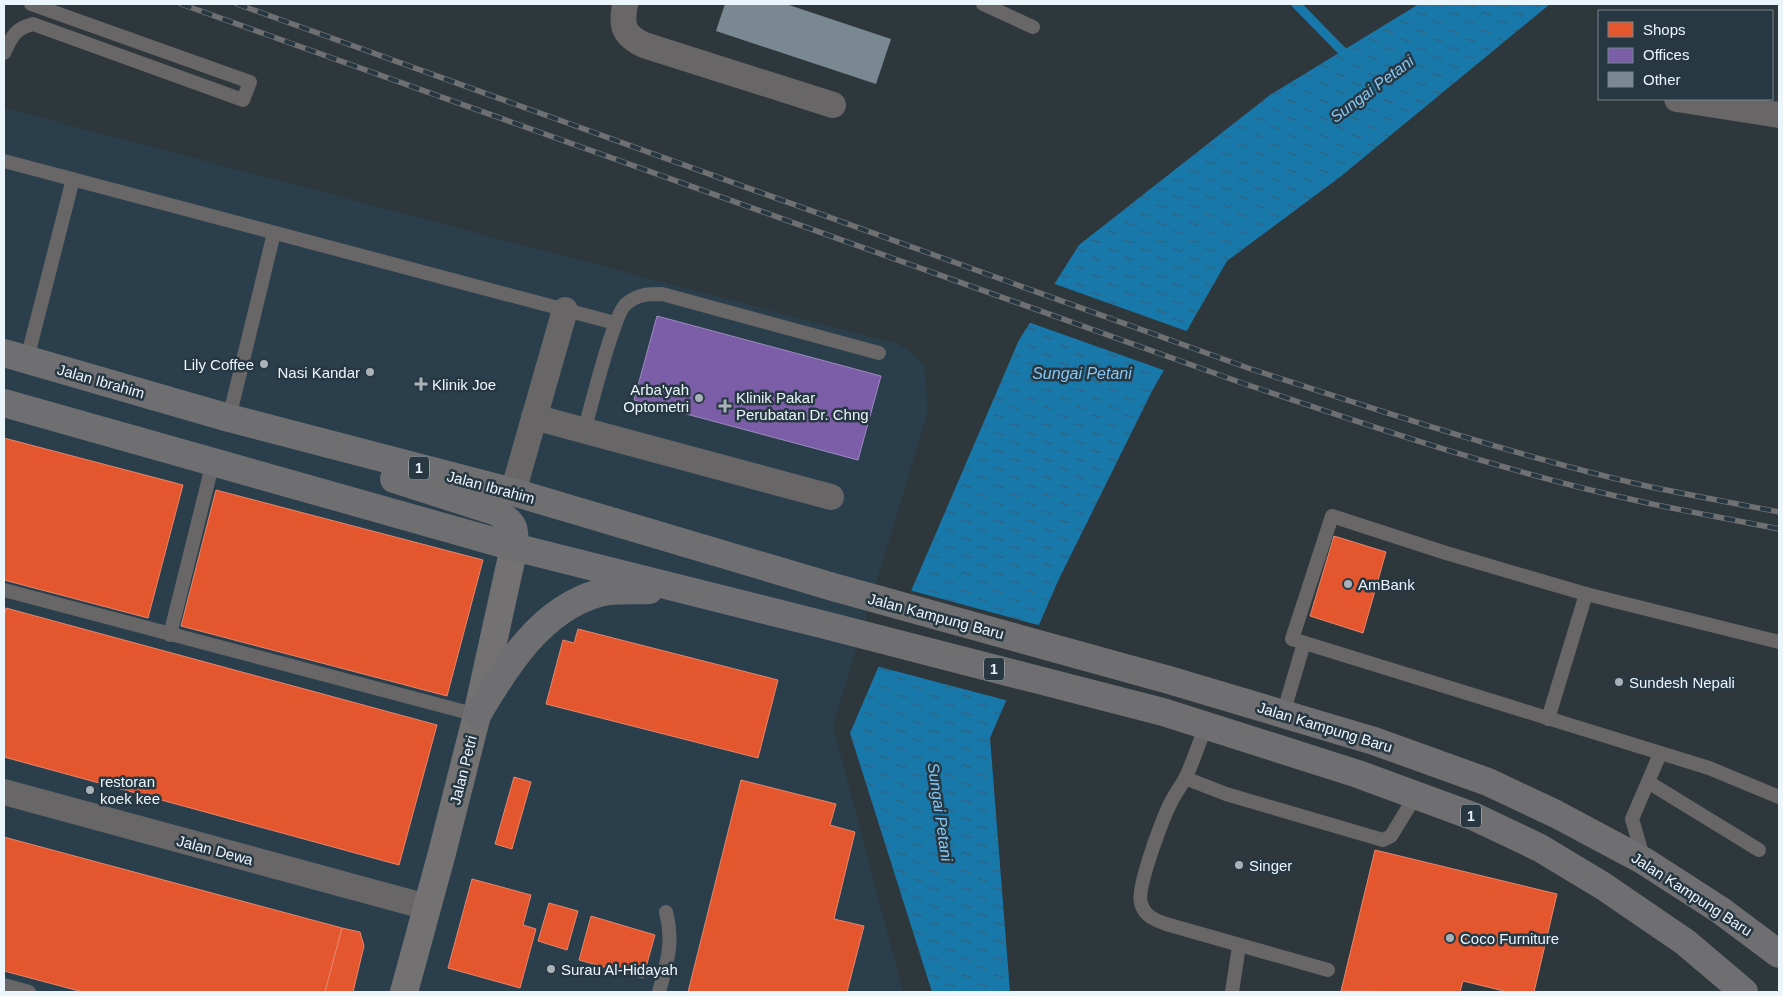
<svg xmlns="http://www.w3.org/2000/svg" width="1783" height="996" font-family="Helvetica,sans-serif">
	<defs>
		<pattern id="water-ripples" width="26" height="14" patternUnits="userSpaceOnUse" patternTransform="scale(1.25)"><rect width="26" height="14" fill="#1978aa"/><path d="M2 4q2-2 4 0t4 0M15 11q2-2 4 0t4 0" fill="none" stroke="#30617b"/></pattern>
	</defs>
	<rect width="100%" height="100%" fill="#2e373c"/>
	<polygon fill="#2a3e4c" points="4,108 901,345 924,364 928,411 833,726 903,992 4,992"/>
	<polygon fill="url(#water-ripples)" points="1419,4 1550,4 1340,177 1227,261 1152,391 1058,581 990,738 1010,992 932,992 850,733 1019,340 1079,245 1270,95"/>
	<g fill="#2e373c">
		<polygon points="1052,283 1189,332 1166,371 1028,322"/>
		<polygon points="909,590 1042,626 1009,701 876,666"/>
	</g>
	<g fill="#e4572e" stroke="#e6866c">
		<polygon points="4,438 183,485 148,618 4,580"/>
		<polygon points="216,490 483,560 447,696 181,626"/>
		<polygon points="1334,536 1386,552 1363,633 1310,616"/>
		<polygon points="6,608 437,725 399,865 4,757 4,616"/>
		<polygon points="578,629 778,680 758,758 546,704 563,640 574,643"/>
		<polygon points="514,777 531,782 512,849 495,844"/>
		<polygon points="741,780 836,804 830,825 855,832 834,919 864,926 847,992 688,992"/>
		<polygon points="4,837 342,928 325,992 83,992 4,971"/>
		<polygon points="1375,850 1557,894 1534,992 1508,992 1463,981 1460,992 1341,991"/>
		<polygon points="472,879 531,895 523,925 536,929 520,988 448,968"/>
		<polygon points="549,903 578,911 567,950 538,941"/>
		<polygon points="591,916 655,935 643,978 579,960"/>
		<polygon points="342,928 360,932 364,946 353,992 325,992"/>
	</g>
	<polygon fill="#7b5ea7" stroke="#9d8bc0" points="657,316 881,376 858,460 634,400"/>
	<g fill="none" stroke-linecap="round" stroke-linejoin="round">
		<polyline stroke="#1978aa" stroke-width="9" points="1296,4 1350,59"/>
	</g>
	<polygon fill="#7a8891" points="725,4 786,4 891,39 876,84 716,31"/>
	<g fill="none" stroke-linecap="round" stroke-linejoin="round">
		<g stroke="#686666" stroke-width="14">
			<polyline points="983,4 1033,27"/>
			<path d="M4 53C12 37 14 29 33 24L243 100 250 82 31 4"/>
			<polyline points="4,161 615,323"/>
			<polyline points="27,359 73,179"/>
			<polyline points="229,418 274,233"/>
			<path d="M584 431C591 408 613 315 626 304 638 294 648 294 662 294L879 353"/>
			<polyline points="4,590 477,715"/>
			<polyline points="170,635 213,462"/>
			<polyline points="1779,642 1586,594 1446,553 1332,516 1292,639 1709,768 1779,797"/>
			<polyline points="1283,714 1304,643"/>
			<polyline points="1548,719 1586,594"/>
			<path d="M1206 726C1199 743 1193 762 1185 779 1180 787 1175 794 1171 802 1163 818 1136 888 1141 903 1144 916 1155 920 1166 924L1328 970"/>
			<polyline points="1185,778 1226,794 1383,840 1391,836 1416,795"/>
			<polyline points="1648,782 1759,850"/>
			<polyline points="1644,860 1632,819 1660,754"/>
			<polyline points="4,985 29,992"/>
			<path d="M659 992C667 963 674 942 666 912"/>
			<polyline points="1232,992 1239,946"/>
		</g>
		<g stroke="#686666" stroke-width="26">
			<path d="M625 4C621 26 623 35 644 45L833 105"/>
			<polyline points="1677,99 1779,115"/>
			<polyline points="534,417 831,497"/>
			<polyline points="513,492 565,310"/>
			<polyline points="4,792 427,907"/>
		</g>
		<polyline stroke="#737172" stroke-width="28" points="404,992 442,853 477,715 514,547"/>
		<g stroke="#6f6f71" stroke-width="28">
			<polyline points="4,353 229,418 513,492 833,587 1169,680 1374,741 1488,782 1556,814 1644,861 1720,910 1779,954"/>
			<polyline points="4,403 514,547 825,625 1163,712 1358,774 1475,817 1540,848 1603,886 1685,942 1744,992"/>
			<path d="M394 479 497 512C513 523 516 527 514 547"/>
			<path d="M477 715C506 666 541 609 599 593 613 589 635 591 649 590"/>
		</g>
		<defs>
			<g id="rail">
				<path d="M181 4 1242 383C1371 426 1501 471 1634 500 1682 511 1731 519 1779 529"/>
				<path d="M237 4 1248 368C1378 410 1509 454 1642 485 1688 495 1734 503 1779 512"/>
			</g>
		</defs>
		<use href="#rail" stroke="#6f7072" stroke-width="5.5"/>
		<use href="#rail" stroke="#283842" stroke-width="4" stroke-dasharray="11" stroke-linecap="butt"/>
	</g>
	<g fill="#a9b2b9" stroke="#283842" stroke-width="2">
		<circle cx="264" cy="364" r="5"/>
		<circle cx="370" cy="372" r="5"/>
		<path d="M418.5 376.5h5v5h5v5h-5v5h-5v-5h-5v-5h5z"/>
		<circle cx="699" cy="398" r="5"/>
		<path d="M722.5 398.5h5v5h5v5h-5v5h-5v-5h-5v-5h5z"/>
		<circle cx="1348" cy="584" r="5"/>
		<circle cx="1619" cy="682" r="5"/>
		<circle cx="90" cy="790" r="5"/>
		<circle cx="1239" cy="865" r="5"/>
		<circle cx="1450" cy="938" r="5"/>
		<circle cx="551" cy="969" r="5"/>
	</g>
	<g text-anchor="middle" dominant-baseline="central" stroke-width="5" stroke-linejoin="round" paint-order="stroke">
		<g fill="#283842" stroke="#b0bcc4" stroke-width="1">
			<rect x="409" y="456.5" width="20" height="23" rx="4"/>
			<rect x="984" y="657.5" width="20" height="23" rx="4"/>
			<rect x="1461" y="804.5" width="20" height="23" rx="4"/>
		</g>
		<g font-size="14" font-weight="bold" fill="#ebf5fc">
			<text x="419" y="468">1</text>
			<text x="994" y="669">1</text>
			<text x="1471" y="816">1</text>
		</g>
		<g font-size="15" fill="#ebf5fc" stroke="#283842" text-anchor="start">
			<text x="254" y="364" text-anchor="end">Lily Coffee</text>
			<text x="360" y="372" text-anchor="end">Nasi Kandar</text>
			<text x="432" y="384">Klinik Joe</text>
			<text x="689" y="389" text-anchor="end">Arba'yah<tspan x="689" dy="17">Optometri</tspan></text>
			<text x="736" y="397">Klinik Pakar<tspan x="736" dy="17">Perubatan Dr. Chng</tspan></text>
			<text x="1358" y="584">AmBank</text>
			<text x="1629" y="682">Sundesh Nepali</text>
			<text x="100" y="781">restoran<tspan x="100" dy="17">koek kee</tspan></text>
			<text x="1249" y="865">Singer</text>
			<text x="1460" y="938">Coco Furniture</text>
			<text x="561" y="969">Surau Al-Hidayah</text>
		</g>
		<g font-size="15" fill="#ebf5fc" stroke="#283842">
			<text transform="translate(101 381) rotate(16)">Jalan Ibrahim</text>
			<text transform="translate(491 487) rotate(15)">Jalan Ibrahim</text>
			<text transform="translate(936 616) rotate(15)">Jalan Kampung Baru</text>
			<text transform="translate(1325 727) rotate(17)">Jalan Kampung Baru</text>
			<text transform="translate(463 770) rotate(-76)">Jalan Petri</text>
			<text transform="translate(215 850) rotate(15)">Jalan Dewa</text>
			<text transform="translate(1692 894) rotate(33)">Jalan Kampung Baru</text>
		</g>
		<g font-size="16" font-style="italic" fill="#86c6f2" stroke="#283842">
			<text transform="translate(1372 89) rotate(-37)">Sungai Petani</text>
			<text x="1082" y="373">Sungai Petani</text>
			<text transform="translate(940 812) rotate(82)">Sungai Petani</text>
		</g>
	</g>
	<rect width="1783" height="996" fill="none" stroke="#ebf5fc" stroke-width="10"/>
	<rect x="1598" y="10" width="175" height="90" fill="#283842" stroke="#76848c"/>
	<rect x="1608" y="22" width="25" height="15" fill="#e4572e" stroke="#76848c"/>
	<text x="1643" y="35" font-size="15" fill="#ebf5fc">Shops</text>
	<rect x="1608" y="48" width="25" height="15" fill="#7b5ea7" stroke="#76848c"/>
	<text x="1643" y="60" font-size="15" fill="#ebf5fc">Offices</text>
	<rect x="1608" y="72" width="25" height="15" fill="#7a8891" stroke="#76848c"/>
	<text x="1643" y="85" font-size="15" fill="#ebf5fc">Other</text>
</svg>
